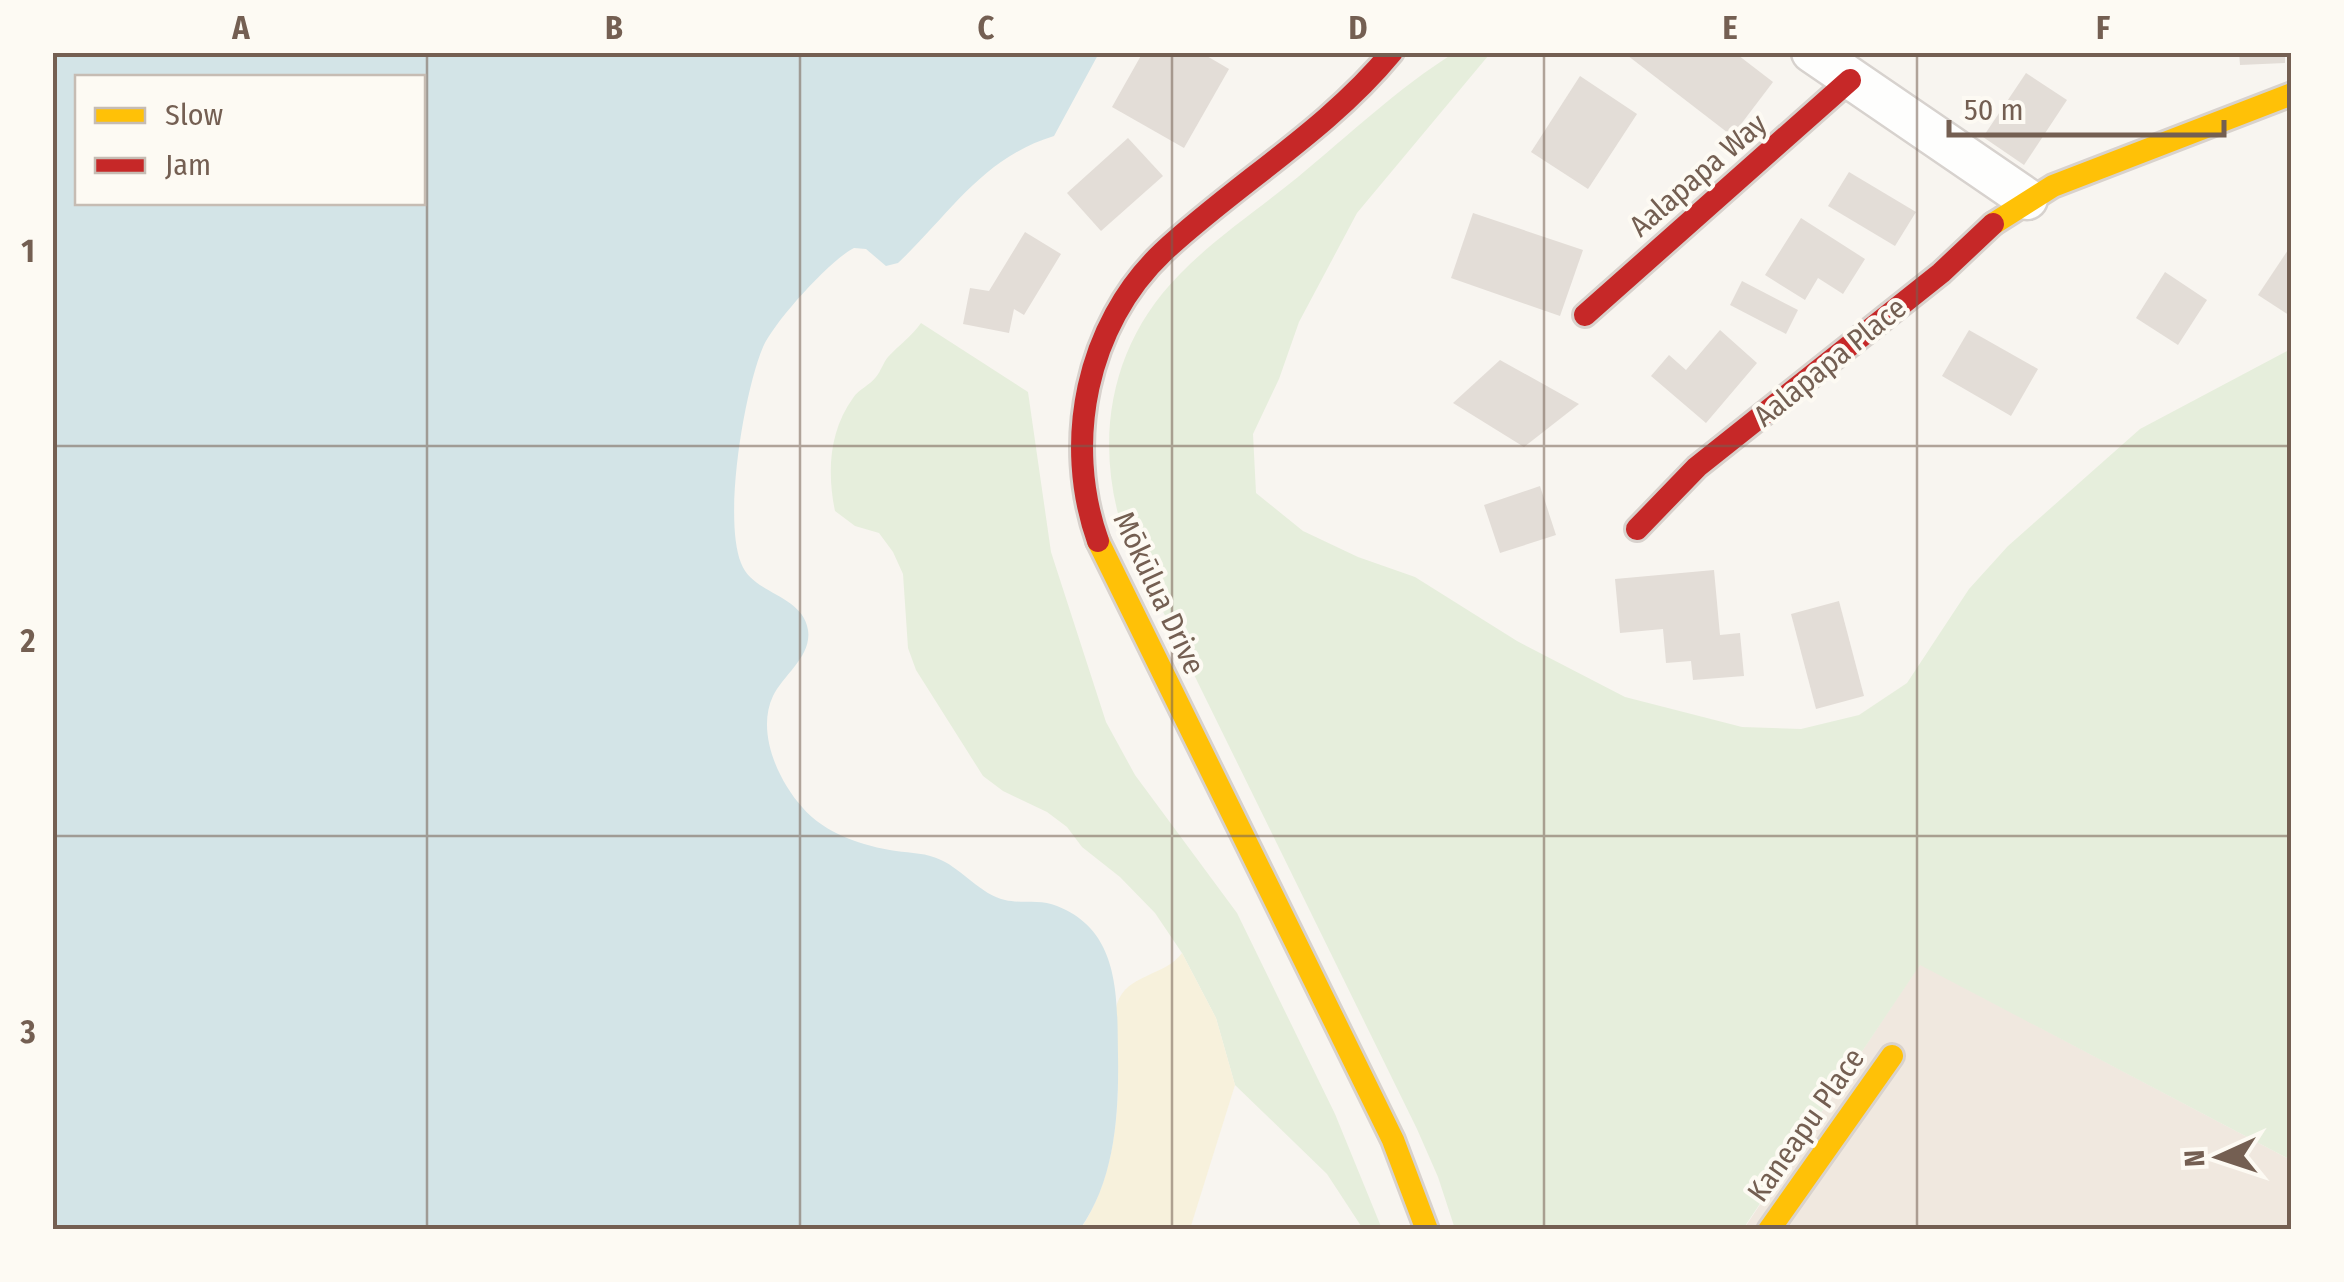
<svg xmlns="http://www.w3.org/2000/svg" width="2344" height="1282" font-family="'Fira Sans Condensed',sans-serif">
	<rect width="100%" height="100%" fill="#f8f5f0"/>
	<polygon fill="#f0e8df" points="1920,964 2291,1160 2291,1229 1743,1230"/>
	<g fill="#e6eedc">
		<path d="M1454 53H1488V56L1357 213 1299 322 1279 379 1253 434 1256 493 1303 531 1358 557 1415 577 1517 641 1625 697 1742 727 1801 729 1859 715 1907 683 1969 589 2008 546 2140 429 2291 349V1160L1920 965 1743 1229H1455L1438 1177 1417 1129 1122 528C1094 437 1111 343 1180 274 1215 238 1259 209 1298 177 1349 135 1398 88 1454 53Z"/>
		<path d="M921 323 1028 392 1051 552 1106 722 1135 775 1237 913 1335 1114 1382 1229H1363L1327 1174 1235 1085 1216 1018 1182 953 1155 913 1120 877 1082 847 1067 827 1047 812 1003 791 983 776 916 670 908 648 903 574 893 552 879 533 855 526 835 511C827 473 829 431 853 398 859 389 870 385 876 377 881 371 883 363 888 357 899 345 911 337 921 323Z"/>
	</g>
	<path fill="#f7f1dc" d="M1182 953 1216 1018 1235 1085 1190 1229 1080 1230C1112 1183 1119 1121 1118 1066 1118 1048 1112 1021 1117 1004 1126 974 1166 976 1182 953Z"/>
	<path fill="#d3e4e7" fill-rule="evenodd" d="M52 53H1099L1054 136C982 158 950 214 898 263L886 266 866 249 854 248C830 260 774 322 763 347 744 392 723 518 741 563 753 595 802 594 808 630 812 656 783 675 773 696 756 732 778 780 802 807 825 834 863 846 896 851 911 853 927 853 941 860 963 870 980 894 1005 900 1022 904 1040 899 1057 906 1121 931 1117 998 1118 1055 1119 1114 1115 1180 1080 1229H53ZM78 78H422V202H78Z"/>
	<g fill="#e3ddd7">
		<polygon points="1143,52 1200,52 1229,69 1184,148 1112,107"/>
		<polygon points="1623,52 1734,52 1773,82 1732,136"/>
		<polygon points="2239,52 2285,52 2285,63 2240,65"/>
		<polygon points="2026,73 2067,100 2024,165 1983,137"/>
		<polygon points="1580,76 1637,114 1588,189 1531,152"/>
		<polygon points="1128,138 1163,176 1101,231 1067,193"/>
		<polygon points="1849,172 1916,212 1895,246 1828,206"/>
		<polygon points="1473,213 1583,250 1560,316 1451,278"/>
		<polygon points="1801,218 1865,259 1843,294 1818,278 1805,300 1765,275"/>
		<polygon points="1025,232 1061,254 1024,315 1014,309 1009,333 963,324 970,288 989,291"/>
		<polygon points="2292,244 2292,317 2258,295"/>
		<polygon points="2165,272 2207,300 2178,345 2136,318"/>
		<polygon points="1742,281 1798,310 1786,334 1730,305"/>
		<polygon points="1720,330 1757,363 1706,423 1651,376 1669,355 1686,370"/>
		<polygon points="1969,330 2038,369 2011,416 1942,376"/>
		<polygon points="1500,360 1579,404 1524,447 1453,403"/>
		<polygon points="1540,486 1556,535 1500,553 1484,505"/>
		<polygon points="1714,570 1720,635 1740,633 1744,676 1693,680 1691,661 1666,663 1663,629 1620,633 1615,579"/>
		<polygon points="1839,601 1864,696 1816,709 1791,614"/>
	</g>
	<g fill="none" stroke-linecap="round" stroke-linejoin="round">
		<defs>
			<polyline id="street" points="1812,52 2027,199"/>
			<g id="slow">
				<polyline points="1993,224 2053,186 2292,94"/>
				<polyline points="1098,541 1393,1140 1427,1230"/>
				<polyline points="1769,1230 1892,1056"/>
			</g>
			<g id="jam">
				<polyline points="1585,315 1850,80"/>
				<polyline points="1637,529 1697,467 1941,273 1993,224"/>
				<path d="M1098 541C1063 443 1086 325 1163 252 1237 183 1327 131 1392 52"/>
			</g>
		</defs>
		<use href="#street" stroke="#d7d2ce" stroke-width="45"/>
		<use href="#slow" stroke="#d8d2cd" stroke-width="28"/>
		<use href="#jam" stroke="#d8d2cd" stroke-width="28"/>
		<use href="#street" stroke="#fefefd" stroke-width="40"/>
		<use href="#slow" stroke="#ffc107" stroke-width="22"/>
		<use href="#jam" stroke="#c62828" stroke-width="22"/>
	</g>
	<path fill="none" stroke="#745f52" stroke-width="2.5" stroke-opacity="0.55" d="M427 52V1230M800 52V1230M1172 52V1230M1544 52V1230M1917 52V1230M52 446H2292M52 836H2292"/>
	<g text-anchor="middle" dominant-baseline="central" stroke-width="8" stroke-linejoin="round" paint-order="stroke">
		<g font-size="30" fill="#745f52" stroke="#fdfaf3">
			<text transform="translate(1698 175) rotate(-41)">Aalapapa Way</text>
			<text transform="translate(1830 362) rotate(-39)">Aalapapa Place</text>
			<text transform="translate(1159 593) rotate(65)">Mōkūlua Drive</text>
			<text transform="translate(1806 1125) rotate(-55)">Kaneapu Place</text>
		</g>
	</g>
	<rect width="2344" height="1282" fill="none" stroke="#fdfaf3" stroke-width="110"/>
	<rect x="75" y="75" width="350" height="130" fill="#fdfaf3" stroke="#c6bcb3" stroke-width="2.5"/>
	<rect x="95" y="108" width="50" height="15" fill="#ffc107" stroke="#c6bcb3" stroke-width="2.5"/>
	<text x="165" y="125" font-size="30" fill="#745f52">Slow</text>
	<rect x="95" y="158" width="50" height="15" fill="#c62828" stroke="#c6bcb3" stroke-width="2.5"/>
	<text x="165" y="175" font-size="30" fill="#745f52">Jam</text>
	<g transform="translate(2219 1157) rotate(267)" stroke="#fdfaf3" stroke-width="8" paint-order="stroke">
	<path d="M0-8L18 38L0 25L-18 38Z" fill="#745f52"/>
	<text y="-15" font-size="28" font-weight="bold" text-anchor="middle" fill="#745f52">N</text>
	</g>
	<path d="M1949 120v15h275v-15" fill="none" stroke="#745f52" stroke-width="5"/>
	<text x="1964" y="120" font-size="30" fill="#745f52" stroke="#fdfaf3" stroke-width="8" paint-order="stroke">50 m</text>
	<rect x="55" y="55" width="2234" height="1172" fill="none" stroke="#745f52" stroke-width="4"/>
	<g font-size="32" text-anchor="middle" font-weight="bold" fill="#745f52">
		<text x="241" y="39">A</text>
		<text x="614" y="39">B</text>
		<text x="986" y="39">C</text>
		<text x="1358" y="39">D</text>
		<text x="1730" y="39">E</text>
		<text x="2103" y="39">F</text>
		<text x="28" y="262">1</text>
		<text x="28" y="652">2</text>
		<text x="28" y="1043">3</text>
	</g>
</svg>
